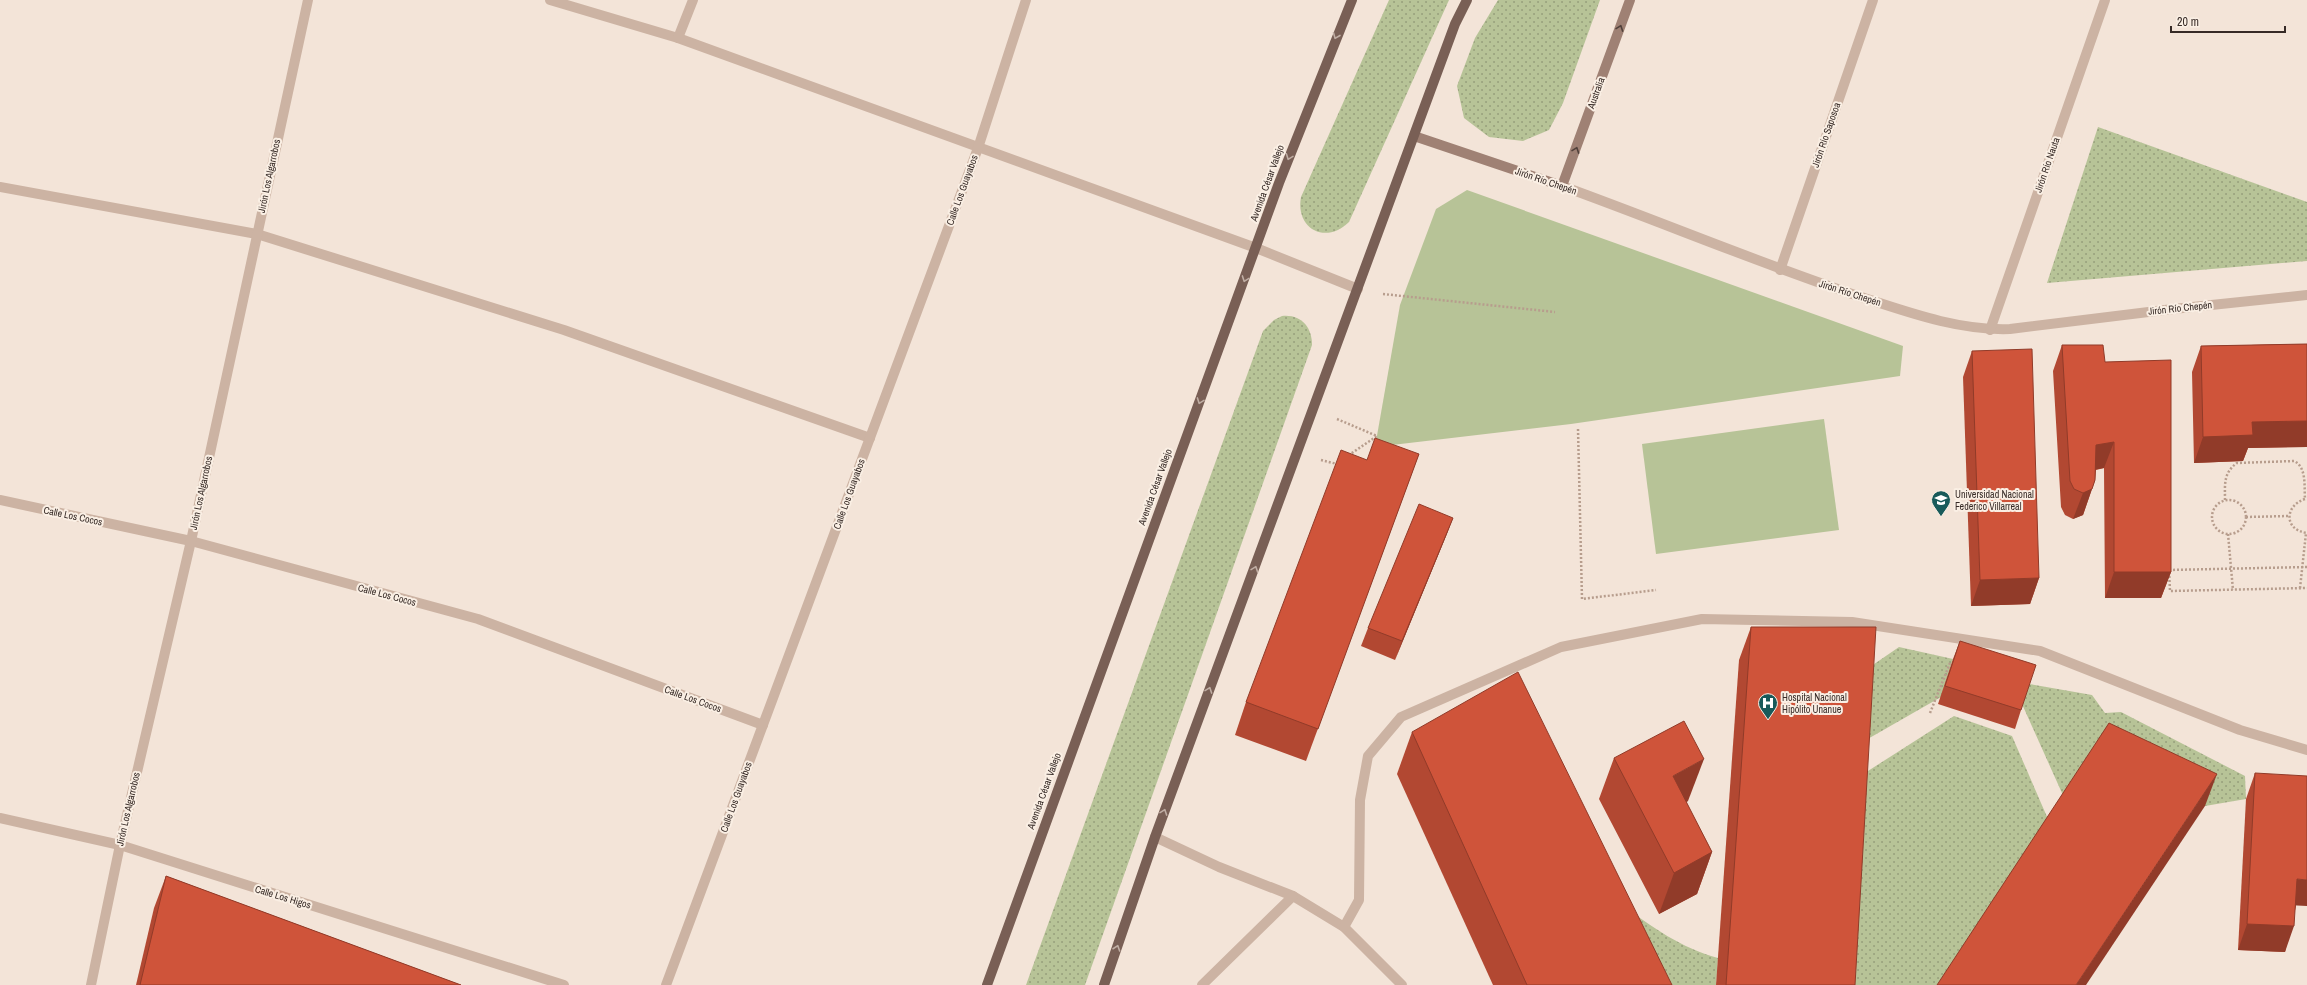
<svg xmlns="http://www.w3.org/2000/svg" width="2307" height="985" font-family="'Archivo Narrow',sans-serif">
	<defs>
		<pattern id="park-dots" width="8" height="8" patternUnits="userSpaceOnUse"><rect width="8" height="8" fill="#b7c397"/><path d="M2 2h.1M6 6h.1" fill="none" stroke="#969f7b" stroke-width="1.8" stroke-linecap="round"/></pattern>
	</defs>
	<rect width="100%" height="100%" fill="#f3e4d8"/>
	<g fill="#b7c397">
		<polygon points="1467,190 1903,346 1900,376 1571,424 1375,447 1400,305 1436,209"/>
		<polygon points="1824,419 1839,530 1656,554 1642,444"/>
	</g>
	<g fill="url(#park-dots)">
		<path d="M1389 0H1449L1349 222C1326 245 1295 229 1301 197Z"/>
		<polygon points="1498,0 1600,0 1563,103 1549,130 1523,141 1489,137 1464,118 1457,86 1475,38"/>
		<polygon points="2098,127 2307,202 2307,261 2047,283"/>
		<path d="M1282 316C1301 314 1312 327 1312 345L1085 985H1026L1263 331 1274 320Z"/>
		<polygon points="1899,647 1953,659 1941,697 1859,744 1864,671"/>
		<polygon points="2029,684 2092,695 2105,713 2121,712 2245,776 2246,799 2205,806 2097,756 2066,802 2022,704"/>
		<polygon points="1954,716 2012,736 2051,826 1946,985 1844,985 1857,778"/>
		<path d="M1621 904C1652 927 1681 948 1718 958L1716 985H1652Z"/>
	</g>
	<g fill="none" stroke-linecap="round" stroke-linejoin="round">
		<g stroke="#b79d8d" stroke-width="2.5" stroke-dasharray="2 2" stroke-linecap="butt">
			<polyline points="1383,294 1555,312"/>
			<polyline points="1337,419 1377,436 1349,455"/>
			<polyline points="1578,429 1582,599 1656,590"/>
			<polyline points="1321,460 1337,464"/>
			<path d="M2305 499C2284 506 2284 530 2307 533"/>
			<circle cx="2229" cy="517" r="17"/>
			<path d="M2225 500C2225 485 2223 473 2237 463L2294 461C2307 467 2304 487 2305 499"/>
			<polyline points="2246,517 2289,516"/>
			<polyline points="2228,534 2233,590"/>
			<polyline points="2307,567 2169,570 2170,591 2307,588"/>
			<polyline points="2300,588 2306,533"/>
			<polyline points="1930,713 1950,663"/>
		</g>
		<g stroke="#ccb3a3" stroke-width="10">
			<polyline points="1155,837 1219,867 1293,896 1344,927 1402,985"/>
			<polyline points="1344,927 1359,900 1360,800 1368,756 1401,717 1561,647 1702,619 1852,622 2040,651 2240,730 2307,750"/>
			<polyline points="1202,985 1293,896"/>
		</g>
		<g stroke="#ccb3a3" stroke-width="10">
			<polyline points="550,0 678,38 1256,248 1358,289"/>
			<polyline points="678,38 693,0"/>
			<path d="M1562 186C1659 221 1754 261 1852 294 1902 310 1956 331 2010 329L2173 309 2307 295"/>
			<polyline points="0,187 257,234 564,330 870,438"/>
			<polyline points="1780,270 1873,0"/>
			<polyline points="1990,330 2105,0"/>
			<polyline points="0,500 191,541 478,619 763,725"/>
			<polyline points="0,818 120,845 564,985"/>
			<polyline points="91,985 120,845 191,541 308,0"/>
			<polyline points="666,985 978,148 1026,0"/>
		</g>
		<polyline stroke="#9f8174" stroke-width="10" points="1414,136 1562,186 1630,0"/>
		<g stroke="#795f55" stroke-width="10">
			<polyline points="987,985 1279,183 1352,0"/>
			<polyline points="1104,985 1155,837 1455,24 1467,0"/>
		</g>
	</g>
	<g fill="#b24832">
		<polygon points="2307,344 2307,447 2248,448 2243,461 2194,463 2192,372 2201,346"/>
		<polygon points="2062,345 2105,362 2171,572 2161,598 2105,598 2104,468 2096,470 2095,480 2083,515 2073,519 2065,515 2061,507 2053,371"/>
		<polygon points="1972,351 2039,578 2030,604 1971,606 1963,377"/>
		<polygon points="1419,454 1306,761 1235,735 1246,702 1367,460"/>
		<polygon points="1453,518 1446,536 1395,660 1361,646 1368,628"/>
		<polygon points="1751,627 1855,985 1716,985 1739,660"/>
		<polygon points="1960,641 2021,710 2015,729 1938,704 1953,659"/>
		<polygon points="1412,732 1672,985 1493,985 1397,774"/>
		<polygon points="1614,758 1688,801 1686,802 1712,852 1697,894 1659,914 1599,799"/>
		<polygon points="2255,773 2296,906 2285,952 2238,950 2246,799"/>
		<polygon points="166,876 461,985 136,985 154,908"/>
	</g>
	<g fill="#913b29">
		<polygon points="2307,421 2307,447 2248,448 2243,461 2194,463 2203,437 2252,422"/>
		<polygon points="2114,442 2104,468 2087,471 2096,445"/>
		<polygon points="2092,489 2083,515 2073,519 2083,493"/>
		<polygon points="1453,518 1446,536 1395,660 1402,641"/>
		<polygon points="2114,572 2171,572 2161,598 2105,598"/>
		<polygon points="2039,578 2030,604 1971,606 1980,580"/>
		<polygon points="1704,759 1688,801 1657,818 1673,776"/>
		<polygon points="2217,774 2205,806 2086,985 2076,985"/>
		<polygon points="1712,852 1697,894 1659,914 1674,873"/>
		<polygon points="2297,879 2307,880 2307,906 2287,905"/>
		<polygon points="2247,924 2294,926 2285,952 2238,950"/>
	</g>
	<g fill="#cf543a" stroke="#913b29">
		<polygon points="2307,344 2307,421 2252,422 2253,435 2203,437 2201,346"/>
		<polygon points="2062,345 2103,345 2105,362 2171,360 2171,572 2114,572 2114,442 2096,445 2095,480 2092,489 2083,493 2074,489 2070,481"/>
		<polygon points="2032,349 2039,578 1980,580 1972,351"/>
		<polygon points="1375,438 1419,454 1318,729 1246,702 1341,450 1367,460"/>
		<polygon points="1419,504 1453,518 1402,641 1368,628"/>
		<polygon points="1751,627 1876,627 1855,985 1726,985"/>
		<polygon points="1960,641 2036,665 2021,710 1945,686"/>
		<polygon points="1518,672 1672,985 1527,985 1412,732"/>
		<polygon points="1684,721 1704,759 1673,776 1712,852 1674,873 1614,758"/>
		<polygon points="2109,723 2217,774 2076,985 1937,985"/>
		<polygon points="2255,773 2307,776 2307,880 2297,879 2294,926 2247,924"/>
		<polygon points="166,876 461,985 140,985"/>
	</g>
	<defs><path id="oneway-chevron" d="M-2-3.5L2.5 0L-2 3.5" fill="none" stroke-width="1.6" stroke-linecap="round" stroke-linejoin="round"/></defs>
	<g stroke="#50403a">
		<use href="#oneway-chevron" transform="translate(1620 28) rotate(-70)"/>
		<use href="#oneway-chevron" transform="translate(1576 150) rotate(-70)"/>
	</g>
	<g stroke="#c0aea4">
		<use href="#oneway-chevron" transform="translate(1336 36) rotate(112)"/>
		<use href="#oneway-chevron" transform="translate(1289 157) rotate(111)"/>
		<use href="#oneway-chevron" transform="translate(1245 279) rotate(110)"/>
		<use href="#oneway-chevron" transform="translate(1200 401) rotate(110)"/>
		<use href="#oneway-chevron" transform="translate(1255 569) rotate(-70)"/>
		<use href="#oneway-chevron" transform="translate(1209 690) rotate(-70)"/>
		<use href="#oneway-chevron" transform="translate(1164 812) rotate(-70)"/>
		<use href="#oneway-chevron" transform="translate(1117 948) rotate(-71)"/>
	</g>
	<defs>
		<symbol id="university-pin" viewBox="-11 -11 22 30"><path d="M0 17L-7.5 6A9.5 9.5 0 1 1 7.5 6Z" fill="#185a5a" stroke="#faefe4"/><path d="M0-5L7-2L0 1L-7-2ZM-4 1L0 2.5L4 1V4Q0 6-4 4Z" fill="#fff"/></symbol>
		<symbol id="hospital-pin" viewBox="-11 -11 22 30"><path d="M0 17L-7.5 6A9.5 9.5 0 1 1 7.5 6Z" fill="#185a5a" stroke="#faefe4"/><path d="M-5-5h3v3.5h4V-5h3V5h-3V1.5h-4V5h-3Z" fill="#fff"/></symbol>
	</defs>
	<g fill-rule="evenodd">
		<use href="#university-pin" x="1930" y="489" width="22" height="30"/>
		<use href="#hospital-pin" x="1757" y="692" width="22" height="30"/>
	</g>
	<g text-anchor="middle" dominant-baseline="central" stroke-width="4" stroke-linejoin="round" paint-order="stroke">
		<g font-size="10" fill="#362a26" stroke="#faefe4">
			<text transform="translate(1596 93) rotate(-70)">Australia</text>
			<text transform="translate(1826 135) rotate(-71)">Jirón Río Saposoa</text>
			<text transform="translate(2047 165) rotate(-71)">Jirón Río Nauta</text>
			<text transform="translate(269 176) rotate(-78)">Jirón Los Algarrobos</text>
			<text transform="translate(1546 181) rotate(19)">Jirón Río Chepén</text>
			<text transform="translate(1267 183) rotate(-70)">Avenida César Vallejo</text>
			<text transform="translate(962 190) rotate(-70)">Calle Los Guayabos</text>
			<text transform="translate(1850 293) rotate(18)">Jirón Río Chepén</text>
			<text transform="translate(2180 308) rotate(-6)">Jirón Río Chepén</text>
			<text transform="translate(1155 487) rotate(-70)">Avenida César Vallejo</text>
			<text transform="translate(201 493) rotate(-78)">Jirón Los Algarrobos</text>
			<text transform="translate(849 494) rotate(-70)">Calle Los Guayabos</text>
			<text transform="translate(73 516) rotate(12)">Calle Los Cocos</text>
			<text transform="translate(387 595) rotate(15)">Calle Los Cocos</text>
			<text transform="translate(693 699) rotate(20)">Calle Los Cocos</text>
			<text transform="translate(1044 791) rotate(-70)">Avenida César Vallejo</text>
			<text transform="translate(736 797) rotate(-70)">Calle Los Guayabos</text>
			<text transform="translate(128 809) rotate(-77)">Jirón Los Algarrobos</text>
			<text transform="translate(283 897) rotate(17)">Calle Los Higos</text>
		</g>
		<g font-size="10" fill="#362a26" stroke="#faefe4" text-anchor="start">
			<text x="1955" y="494">Universidad Nacional<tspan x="1955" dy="12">Federico Villarreal</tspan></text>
			<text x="1782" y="697">Hospital Nacional<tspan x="1782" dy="12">Hipólito Unanue</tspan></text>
		</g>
	</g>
	<path d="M2171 26v6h114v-6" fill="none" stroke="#362a26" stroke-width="2"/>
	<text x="2177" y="26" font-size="12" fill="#362a26" stroke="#faefe4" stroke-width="3" paint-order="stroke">20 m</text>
</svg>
